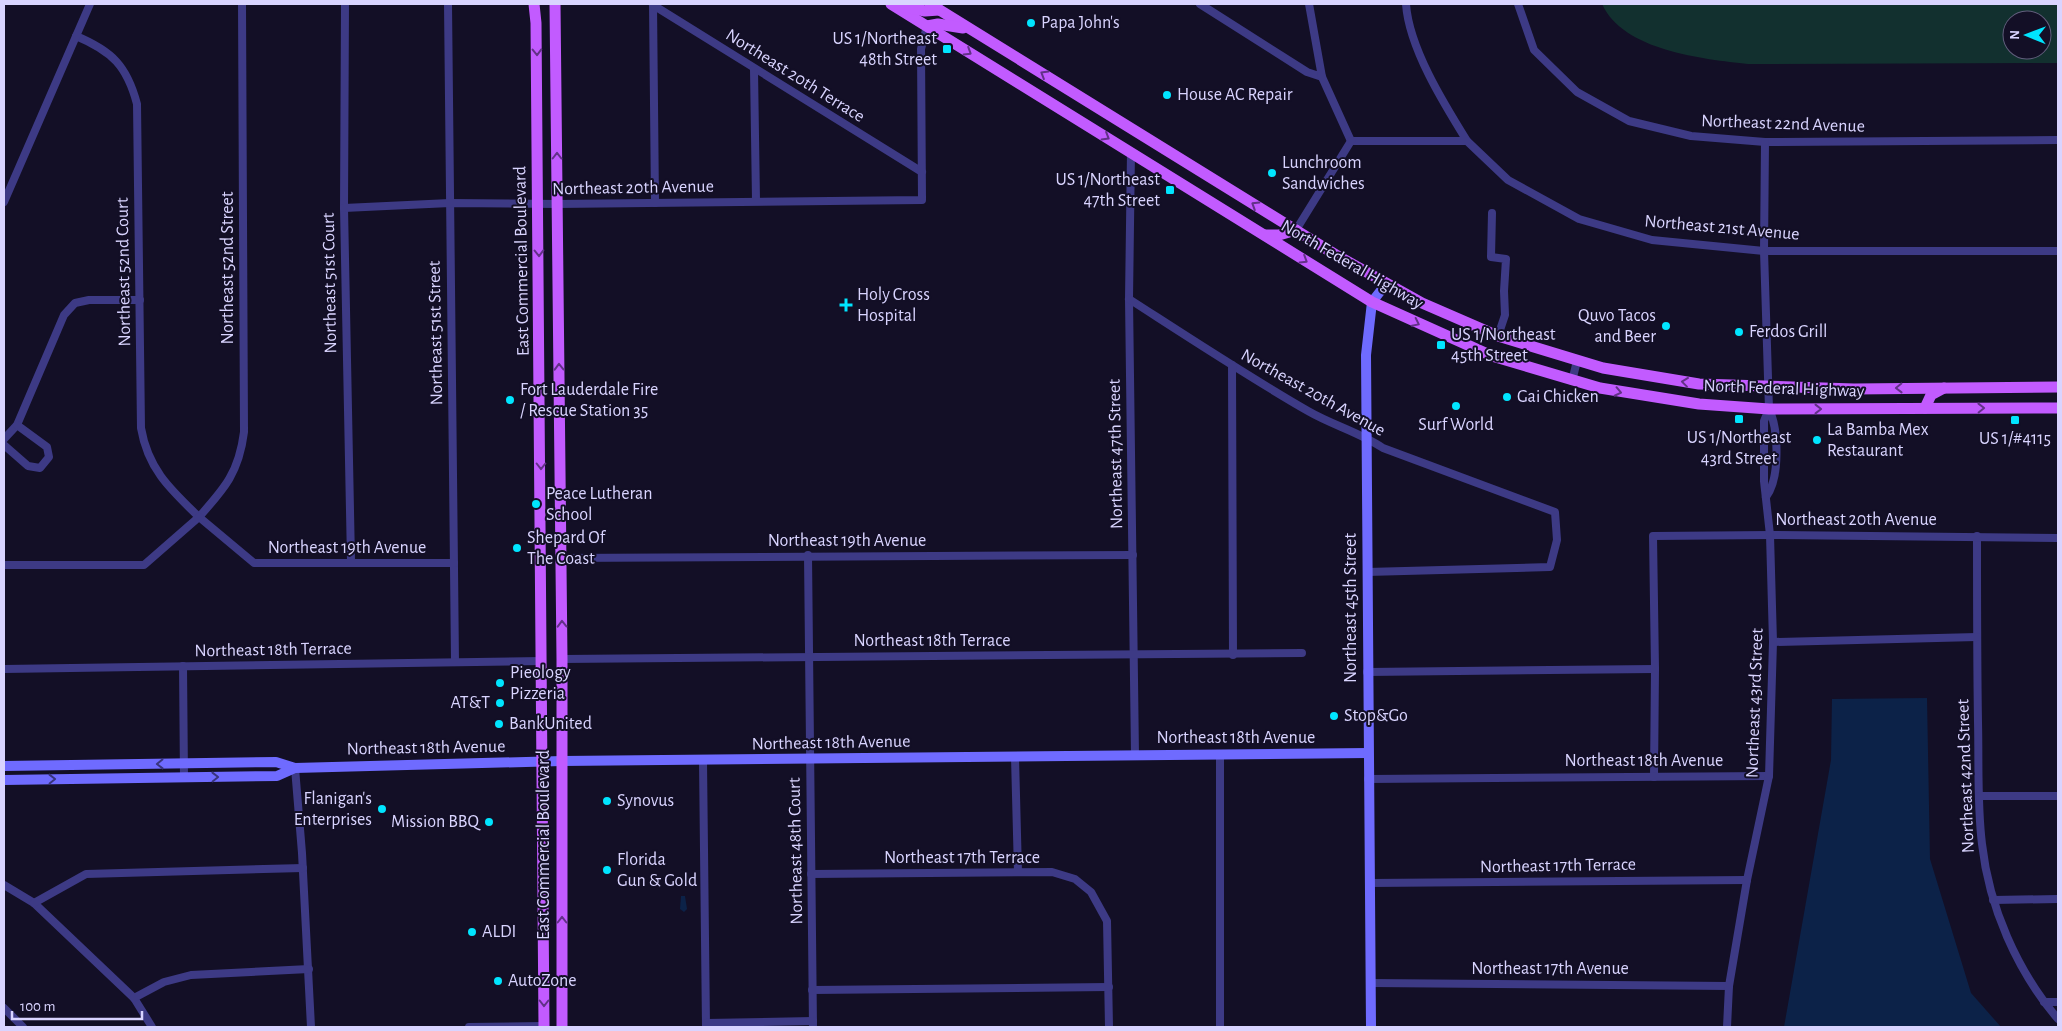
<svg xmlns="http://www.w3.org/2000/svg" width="2062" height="1031" font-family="'Alegreya Sans',sans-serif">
	<rect width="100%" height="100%" fill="#130f26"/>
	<path fill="#12302f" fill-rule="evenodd" d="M1602 4H2058V63L1748 64C1704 59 1623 51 1602 4ZM2012 20H2042V50H2012Z"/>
	<g fill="#0c2248">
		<polygon points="1927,698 1930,859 1971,993 2001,1027 1784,1027 1831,760 1832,699"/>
		<polygon points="681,896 685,896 687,909 684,912 680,909"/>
	</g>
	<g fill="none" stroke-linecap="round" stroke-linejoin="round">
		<g stroke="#3d3a85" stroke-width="8">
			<polyline points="345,4 344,208 351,561"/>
			<polyline points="448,4 455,662"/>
			<polyline points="653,4 655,203"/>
			<polyline points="1200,4 1307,72 1322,77"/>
			<polyline points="1309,4 1322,77 1351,141"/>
			<path d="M1406 4C1409 48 1444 104 1467 141"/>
			<polyline points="1518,4 1534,50 1577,92 1629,121 1691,136 1765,142 2058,140"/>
			<polyline points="653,5 922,172"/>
			<path d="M76 36C112 51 127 66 137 104L141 428C148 469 170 489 199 517 225 488 239 472 244 432L242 4"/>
			<polyline points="754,70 756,201"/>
			<polyline points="1351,141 1467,141 1508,180 1579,219 1652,240 1764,251 2058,251"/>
			<path d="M1765 142 1764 251 1769 409C1779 430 1780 479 1766 497"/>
			<polyline points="1131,152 1129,299 1135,755"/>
			<polyline points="4,202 90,4"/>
			<polyline points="344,208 450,203 557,204 922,200 921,49 927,26"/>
			<polyline points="1492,213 1491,257 1506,259 1504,291 1505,315 1498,336"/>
			<polyline points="1296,230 1351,141"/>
			<path d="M1129 299C1188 337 1247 376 1308 411 1332 425 1359 432 1383 448L1555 512 1557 540 1550 567 1367 572"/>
			<polyline points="1232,365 1233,655"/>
			<polyline points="1572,381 1577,361"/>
			<polyline points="4,439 17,425 64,315 75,303 89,300 140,300"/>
			<polyline points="4,445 28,466 40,468 49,457 47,447 17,425"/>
			<path d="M1977 536C1977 598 1977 660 1978 722 1979 762 1977 804 1982 844 1989 907 2017 971 2058 1019"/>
			<polyline points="808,555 813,1027"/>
			<polyline points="561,558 1133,555"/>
			<polyline points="4,565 144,565 199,517 254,563 454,563"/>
			<polyline points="1773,642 1977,637"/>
			<polyline points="562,659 1302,653"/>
			<polyline points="183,666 184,778"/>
			<polyline points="4,669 542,661"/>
			<polyline points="1367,672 1655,669"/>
			<polyline points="1220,754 1220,1027"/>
			<polyline points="1015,757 1018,872"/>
			<polyline points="703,761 706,1027"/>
			<polyline points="295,768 302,853 311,1027"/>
			<polyline points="1654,777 1655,669 1653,536 1770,535 2058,538"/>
			<polyline points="1368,779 1769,776"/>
			<polyline points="1979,796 2058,796"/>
			<polyline points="811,874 1052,872 1075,879 1091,892 1107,921 1109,1027"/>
			<polyline points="1370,883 1747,880"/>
			<polyline points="4,885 34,903 134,998 152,1027"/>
			<polyline points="1993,900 2058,899"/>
			<polyline points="34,903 86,874 303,868"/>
			<polyline points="1371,983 1729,986"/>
			<polyline points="812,990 1109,987"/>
			<polyline points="134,998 164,982 191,975 309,969"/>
			<polyline points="2044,1002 2058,1002"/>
			<polyline points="4,1008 23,1027"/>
			<polyline points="706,1023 813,1021"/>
			<polyline points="469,1027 544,1026"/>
			<polyline points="1727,1027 1729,986 1747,880 1769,776 1773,642 1770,535 1764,481 1764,421 1769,409"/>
		</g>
		<g stroke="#6f6bff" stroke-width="10">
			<polyline points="4,766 276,762 295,768 562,761 1368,753"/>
			<polyline points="4,780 277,776 295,768"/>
			<polyline points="1371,1027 1366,355 1372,302 1386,284"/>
		</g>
		<g stroke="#c25bff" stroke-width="11">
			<polyline points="534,4 536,23 544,1027"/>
			<polyline points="555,4 562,659 562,1027"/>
			<polyline points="891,4 1372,302 1492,356 1600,388 1699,404 1769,409 2058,408"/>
			<polyline points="930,4 1336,255 1422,303 1498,336 1603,368 1699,384 1854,389 2058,387"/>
			<polyline points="901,6 925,11 939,10"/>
			<polyline points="927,26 938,24 963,28"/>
			<polyline points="1265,235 1279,235 1296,230"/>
			<polyline points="1925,408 1931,395 1944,388"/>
		</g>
	</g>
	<defs><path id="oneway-chevron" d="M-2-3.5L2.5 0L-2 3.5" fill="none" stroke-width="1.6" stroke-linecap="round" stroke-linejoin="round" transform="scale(1.25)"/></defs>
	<g stroke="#623188">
		<use href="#oneway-chevron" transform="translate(537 52) rotate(89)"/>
		<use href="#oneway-chevron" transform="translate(968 52) rotate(32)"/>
		<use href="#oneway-chevron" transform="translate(1044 74) rotate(-149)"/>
		<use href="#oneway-chevron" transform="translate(1106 137) rotate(31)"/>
		<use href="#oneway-chevron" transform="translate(557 156) rotate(-90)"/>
		<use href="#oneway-chevron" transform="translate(1255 205) rotate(-148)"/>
		<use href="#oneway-chevron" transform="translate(539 253) rotate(89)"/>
		<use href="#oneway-chevron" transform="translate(1304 260) rotate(32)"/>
		<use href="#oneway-chevron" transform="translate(1416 323) rotate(26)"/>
		<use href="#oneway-chevron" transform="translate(559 367) rotate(-91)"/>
		<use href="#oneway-chevron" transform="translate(1685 382) rotate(-173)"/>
		<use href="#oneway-chevron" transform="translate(1899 388) rotate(179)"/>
		<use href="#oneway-chevron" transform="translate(1618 392) rotate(12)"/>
		<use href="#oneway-chevron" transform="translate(1981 408) rotate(-1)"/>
		<use href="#oneway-chevron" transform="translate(1818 409)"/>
		<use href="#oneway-chevron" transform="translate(541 466) rotate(90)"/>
		<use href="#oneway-chevron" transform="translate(562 624) rotate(-91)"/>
		<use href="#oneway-chevron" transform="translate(562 920) rotate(-90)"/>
		<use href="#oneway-chevron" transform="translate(544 1003) rotate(90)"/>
	</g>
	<g stroke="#38347d">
		<use href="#oneway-chevron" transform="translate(160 764) rotate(179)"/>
		<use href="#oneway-chevron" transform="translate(215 777) rotate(-1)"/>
		<use href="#oneway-chevron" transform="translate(52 779) rotate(-1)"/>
	</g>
	<g fill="#00e5ff" stroke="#130f26" stroke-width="2">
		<circle cx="1031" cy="23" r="5"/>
		<rect x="942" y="44" width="10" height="10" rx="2.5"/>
		<circle cx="1167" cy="95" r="5"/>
		<circle cx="1272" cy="173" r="5"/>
		<rect x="1165" y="185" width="10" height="10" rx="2.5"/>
		<path d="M843.5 297.5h5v5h5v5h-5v5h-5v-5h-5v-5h5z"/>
		<circle cx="1666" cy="326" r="5"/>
		<circle cx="1739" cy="332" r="5"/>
		<rect x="1436" y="340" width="10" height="10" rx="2.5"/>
		<circle cx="1507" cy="397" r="5"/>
		<circle cx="510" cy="400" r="5"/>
		<circle cx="1456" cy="406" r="5"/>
		<rect x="1734" y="414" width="10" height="10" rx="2.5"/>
		<rect x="2010" y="415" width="10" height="10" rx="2.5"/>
		<circle cx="1817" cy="440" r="5"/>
		<circle cx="536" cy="504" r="5"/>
		<circle cx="517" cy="548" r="5"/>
		<circle cx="500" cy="683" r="5"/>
		<circle cx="500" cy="703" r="5"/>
		<circle cx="1334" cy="716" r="5"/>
		<circle cx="499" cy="724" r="5"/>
		<circle cx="607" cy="801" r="5"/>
		<circle cx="382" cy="809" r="5"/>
		<circle cx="489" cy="822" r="5"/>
		<circle cx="607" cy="870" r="5"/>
		<circle cx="472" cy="932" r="5"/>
		<circle cx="498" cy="981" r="5"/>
	</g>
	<g text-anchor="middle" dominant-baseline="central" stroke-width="4" stroke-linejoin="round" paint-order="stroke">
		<g font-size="18" fill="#d9d4ff" stroke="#130f26" text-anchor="start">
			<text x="1041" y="23">Papa John's</text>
			<text x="937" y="39" text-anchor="end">US 1/Northeast<tspan x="937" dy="21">48th Street</tspan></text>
			<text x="1177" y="95">House AC Repair</text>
			<text x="1282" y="163">Lunchroom<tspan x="1282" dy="21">Sandwiches</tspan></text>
			<text x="1160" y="180" text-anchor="end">US 1/Northeast<tspan x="1160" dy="21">47th Street</tspan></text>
			<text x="857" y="295">Holy Cross<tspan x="857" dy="21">Hospital</tspan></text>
			<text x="1656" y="316" text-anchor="end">Quvo Tacos<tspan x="1656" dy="21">and Beer</tspan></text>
			<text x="1749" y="332">Ferdos Grill</text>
			<text x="1451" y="335">US 1/Northeast<tspan x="1451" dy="21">45th Street</tspan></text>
			<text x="520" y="390">Fort Lauderdale Fire<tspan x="520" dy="21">/ Rescue Station 35</tspan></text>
			<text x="1517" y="397">Gai Chicken</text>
			<text x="1456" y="425" text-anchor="middle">Surf World</text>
			<text x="1827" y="430">La Bamba Mex<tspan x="1827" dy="21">Restaurant</tspan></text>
			<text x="1739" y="438" text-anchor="middle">US 1/Northeast<tspan x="1739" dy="21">43rd Street</tspan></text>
			<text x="2015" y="439" text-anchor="middle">US 1/#4115</text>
			<text x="546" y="494">Peace Lutheran<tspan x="546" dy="21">School</tspan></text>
			<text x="527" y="538">Shepard Of<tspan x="527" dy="21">The Coast</tspan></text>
			<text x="510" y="673">Pieology<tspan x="510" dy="21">Pizzeria</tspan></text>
			<text x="490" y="703" text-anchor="end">AT&amp;T</text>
			<text x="1344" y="716">Stop&amp;Go</text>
			<text x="509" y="724">BankUnited</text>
			<text x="372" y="799" text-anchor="end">Flanigan's<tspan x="372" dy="21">Enterprises</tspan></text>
			<text x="617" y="801">Synovus</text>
			<text x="479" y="822" text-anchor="end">Mission BBQ</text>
			<text x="617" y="860">Florida<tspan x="617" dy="21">Gun &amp; Gold</tspan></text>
			<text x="482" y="932">ALDI</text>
			<text x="508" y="981">AutoZone</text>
		</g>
		<g font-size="18" fill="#d9d4ff" stroke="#130f26">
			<text transform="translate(795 76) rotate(32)">Northeast 20th Terrace</text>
			<text transform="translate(1783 124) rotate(2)">Northeast 22nd Avenue</text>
			<text transform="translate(633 188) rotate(-1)">Northeast 20th Avenue</text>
			<text transform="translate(1722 228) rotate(5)">Northeast 21st Avenue</text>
			<text transform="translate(522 261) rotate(-91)">East Commercial Boulevard</text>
			<text transform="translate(1352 265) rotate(30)">North Federal Highway</text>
			<text transform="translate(228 268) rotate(-90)">Northeast 52nd Street</text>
			<text transform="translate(124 272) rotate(-91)">Northeast 52nd Court</text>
			<text transform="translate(330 283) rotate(-91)">Northeast 51st Court</text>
			<text transform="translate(436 333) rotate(-91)">Northeast 51st Street</text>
			<text transform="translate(1784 389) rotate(2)">North Federal Highway</text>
			<text transform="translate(1313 393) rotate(29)">Northeast 20th Avenue</text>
			<text transform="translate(1116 454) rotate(-91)">Northeast 47th Street</text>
			<text x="1856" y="520">Northeast 20th Avenue</text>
			<text x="847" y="541">Northeast 19th Avenue</text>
			<text x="347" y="548">Northeast 19th Avenue</text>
			<text transform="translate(1351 608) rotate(-90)">Northeast 45th Street</text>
			<text x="932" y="641">Northeast 18th Terrace</text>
			<text transform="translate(273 650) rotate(-1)">Northeast 18th Terrace</text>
			<text transform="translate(1755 703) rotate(-88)">Northeast 43rd Street</text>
			<text x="1236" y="738">Northeast 18th Avenue</text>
			<text transform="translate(831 743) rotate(-1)">Northeast 18th Avenue</text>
			<text transform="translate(426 748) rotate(-1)">Northeast 18th Avenue</text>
			<text x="1644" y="761">Northeast 18th Avenue</text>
			<text transform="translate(1966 776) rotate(-92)">Northeast 42nd Street</text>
			<text transform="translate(544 845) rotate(-90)">East Commercial Boulevard</text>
			<text transform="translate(796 851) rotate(-91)">Northeast 48th Court</text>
			<text x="962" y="858">Northeast 17th Terrace</text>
			<text transform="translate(1558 866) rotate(-1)">Northeast 17th Terrace</text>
			<text x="1550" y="969">Northeast 17th Avenue</text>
		</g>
	</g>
	<rect width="2062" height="1031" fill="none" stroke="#d9d4ff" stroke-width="10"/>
	<g transform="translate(2027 35) rotate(271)"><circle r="24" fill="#130f26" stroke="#625e7d"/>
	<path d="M0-4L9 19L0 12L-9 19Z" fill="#00e5ff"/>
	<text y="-8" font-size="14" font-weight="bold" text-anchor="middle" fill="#d9d4ff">N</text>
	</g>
	<path d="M12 1011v8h130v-8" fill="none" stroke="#d9d4ff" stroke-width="2.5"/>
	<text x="20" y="1011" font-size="15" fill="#d9d4ff" stroke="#130f26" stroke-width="4" paint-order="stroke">100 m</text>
</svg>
